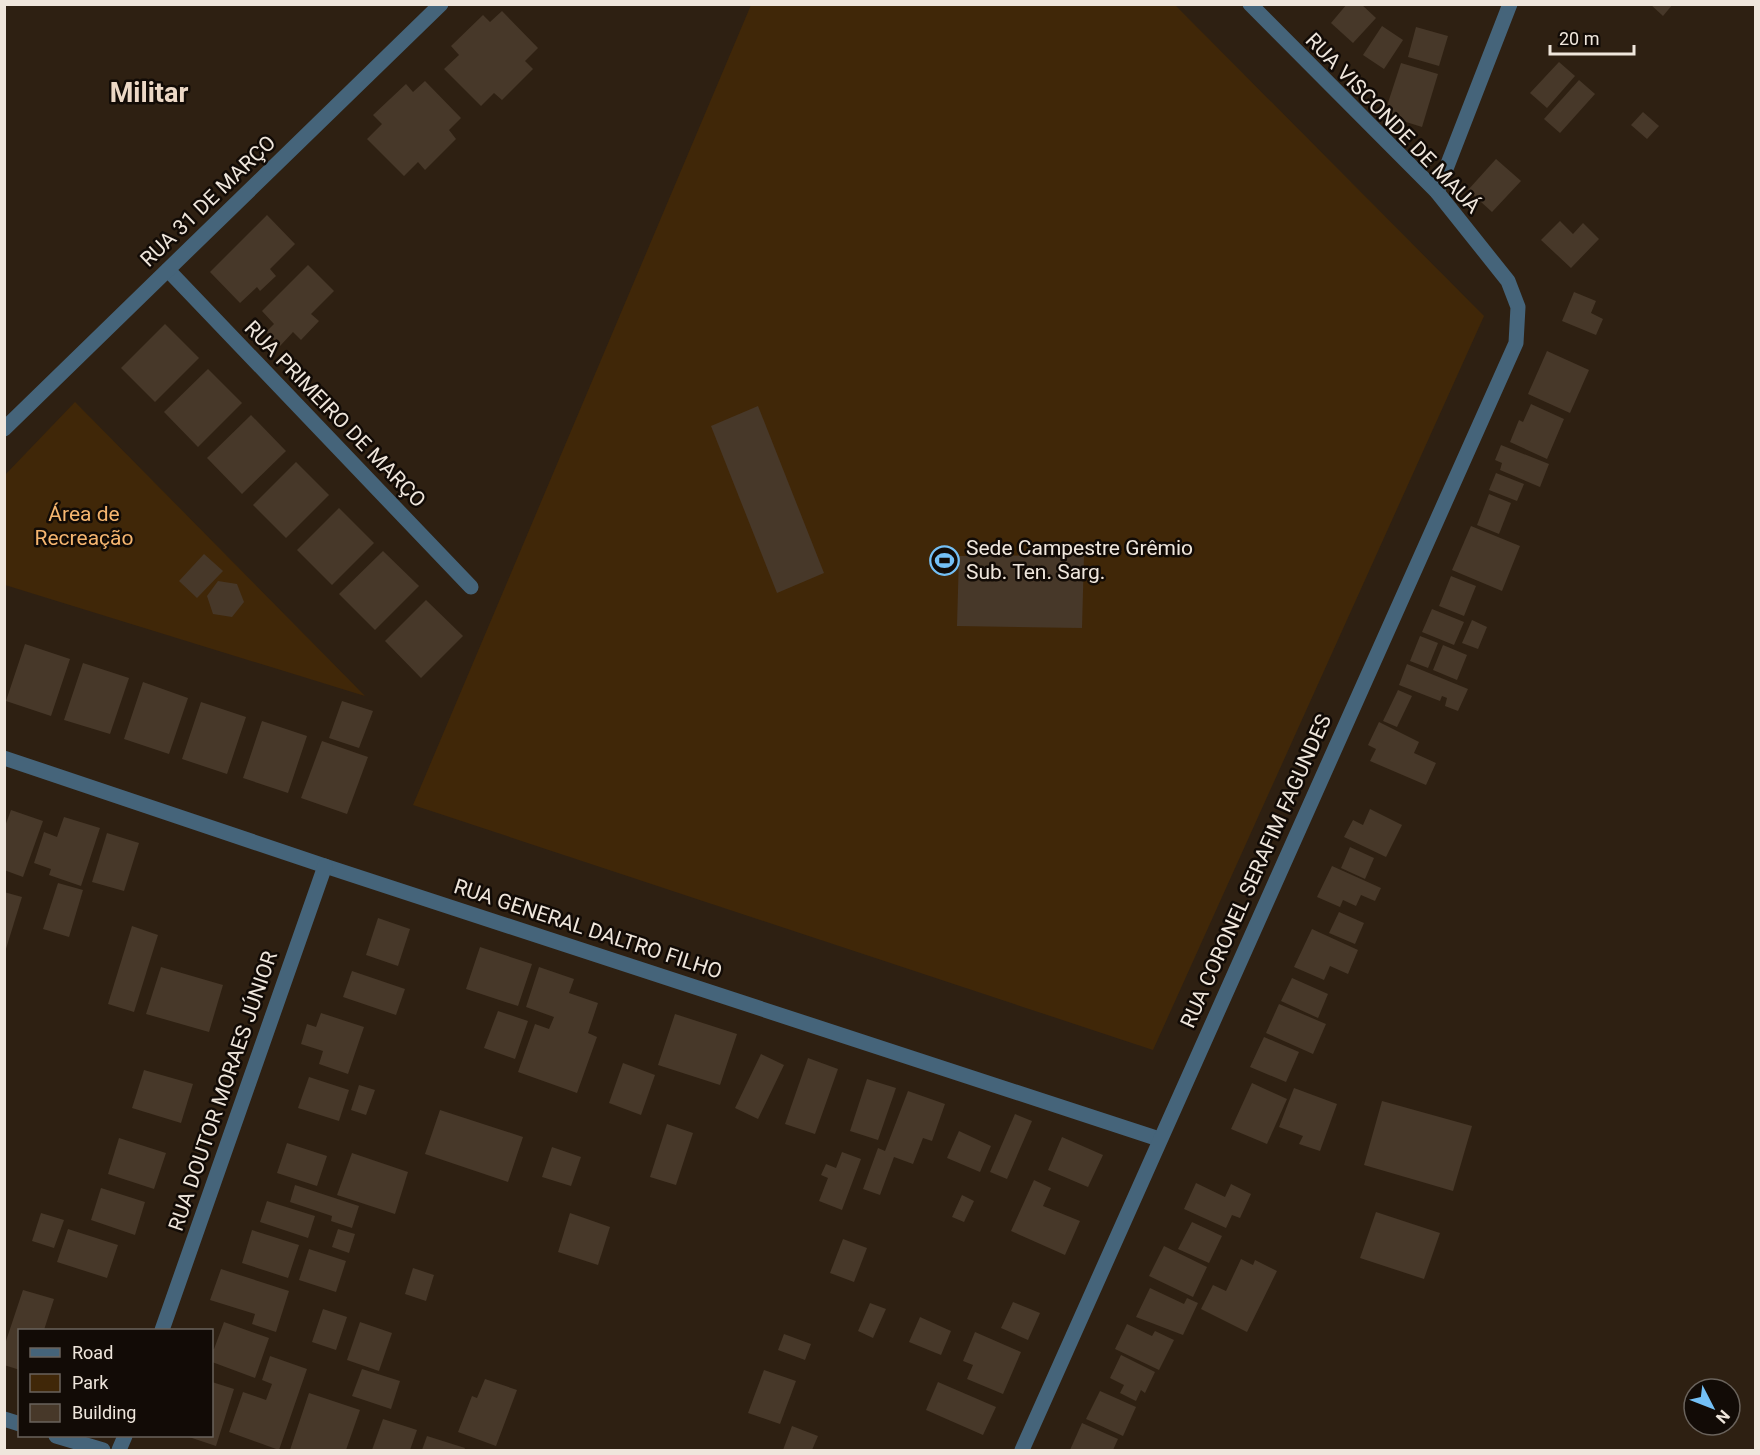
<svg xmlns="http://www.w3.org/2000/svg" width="1760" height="1455" font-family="Roboto,sans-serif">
	<rect width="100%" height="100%" fill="#2e2012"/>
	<g fill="#402708">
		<polygon points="751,5 1175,5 1484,316 1153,1050 413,805"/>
		<polygon points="75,402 365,696 5,585 4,476"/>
	</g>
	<g fill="#473829">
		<polygon points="1347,4 1361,4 1376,18 1353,43 1331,23"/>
		<polygon points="1650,4 1673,4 1663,16"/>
		<polygon points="502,11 538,48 525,61 533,69 502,100 494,93 481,106 444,69 459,55 451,46 483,15 490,22"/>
		<polygon points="1382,26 1403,40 1384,69 1363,55"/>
		<polygon points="1416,27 1448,36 1439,66 1408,57"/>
		<polygon points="1559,62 1575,76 1547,108 1530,93"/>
		<polygon points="1401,63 1438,74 1422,127 1384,115"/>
		<polygon points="1579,80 1595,94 1560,133 1544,119"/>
		<polygon points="425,81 461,118 449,130 456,139 425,170 418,162 404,176 367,139 382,124 373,115 406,84 413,92"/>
		<polygon points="1643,112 1659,126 1647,139 1631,125"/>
		<polygon points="1496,159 1521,181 1492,212 1468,190"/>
		<polygon points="267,215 295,244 270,269 276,276 260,291 257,287 240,303 210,272"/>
		<polygon points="1560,221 1573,234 1583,223 1599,239 1571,268 1541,240"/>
		<polygon points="308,265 334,291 311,314 319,321 301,340 293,332 280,346 266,332 274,324 262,311"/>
		<polygon points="1574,292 1596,301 1591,313 1603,319 1596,335 1562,321"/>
		<polygon points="165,324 199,358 155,402 121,368"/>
		<polygon points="1547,351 1589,370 1570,413 1528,394"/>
		<polygon points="208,369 242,403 198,447 164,412"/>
		<polygon points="1531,404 1564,419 1547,459 1510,442 1519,420 1523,422"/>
		<polygon points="758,406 824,573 777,593 711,426"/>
		<polygon points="251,415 286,451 242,494 207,458"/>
		<polygon points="1501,445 1549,464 1540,487 1500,470 1502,463 1495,460"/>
		<polygon points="296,462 329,495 286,538 253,505"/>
		<polygon points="1496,473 1524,484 1517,501 1489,490"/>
		<polygon points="1489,494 1511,503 1499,534 1477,525"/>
		<polygon points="339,508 374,543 332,585 297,550"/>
		<polygon points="1471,526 1520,546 1502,591 1452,570"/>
		<polygon points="383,551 419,586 375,630 339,594"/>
		<polygon points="204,554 223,571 197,598 179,581"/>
		<polygon points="1084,555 1082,628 957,626 959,556"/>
		<polygon points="1451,576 1476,586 1464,616 1439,606"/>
		<polygon points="218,581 237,584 244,602 232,617 213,614 207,596"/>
		<polygon points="426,600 463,636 421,678 385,641"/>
		<polygon points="1432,609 1464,622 1454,645 1422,632"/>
		<polygon points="1472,620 1487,627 1478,649 1462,643"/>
		<polygon points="1420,636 1438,643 1428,668 1410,661"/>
		<polygon points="25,644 70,659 51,716 6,701"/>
		<polygon points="1443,645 1467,655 1457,680 1433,670"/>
		<polygon points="83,663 129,678 110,734 64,720"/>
		<polygon points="1407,664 1468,689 1458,711 1445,706 1447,698 1442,696 1440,701 1399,685"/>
		<polygon points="143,682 188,698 169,754 124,739"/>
		<polygon points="1398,690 1412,696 1397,727 1383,721"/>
		<polygon points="342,701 373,711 359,748 329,738"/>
		<polygon points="201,702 246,717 227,774 182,759"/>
		<polygon points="262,721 307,736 288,793 243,778"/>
		<polygon points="1379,722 1419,742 1414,753 1436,763 1426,785 1370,761 1376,749 1368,745"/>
		<polygon points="322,741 368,757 347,814 301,798"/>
		<polygon points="1370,809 1402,825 1386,857 1344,837 1353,820 1363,825"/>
		<polygon points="11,810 43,821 23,877 4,870 4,829"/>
		<polygon points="64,817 100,828 81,886 49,875 51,869 34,863 44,832 57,837"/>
		<polygon points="107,833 139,843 124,891 92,882"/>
		<polygon points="1350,847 1374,858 1365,879 1341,868"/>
		<polygon points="1332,866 1381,888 1375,901 1361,895 1356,906 1343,900 1340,907 1317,897"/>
		<polygon points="58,883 83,890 69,937 43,929"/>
		<polygon points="4,892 22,897 5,952 4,952"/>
		<polygon points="1339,912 1364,923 1355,944 1329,933"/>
		<polygon points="378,918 410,929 398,966 366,955"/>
		<polygon points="132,926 158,935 134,1012 108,1004"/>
		<polygon points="1312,929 1358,950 1348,974 1330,966 1324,980 1294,967"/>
		<polygon points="480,947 532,964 518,1006 466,989"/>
		<polygon points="161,967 223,985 209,1032 146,1014"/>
		<polygon points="539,967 574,979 569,993 598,1003 588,1033 597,1037 577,1093 518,1072 535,1024 549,1029 554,1017 526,1007"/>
		<polygon points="352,971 405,989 396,1015 343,997"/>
		<polygon points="1292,978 1328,994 1318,1018 1281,1001"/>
		<polygon points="1279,1004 1326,1024 1313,1054 1266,1033"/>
		<polygon points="498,1011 528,1021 515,1059 484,1048"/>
		<polygon points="321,1013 364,1027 348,1074 319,1064 323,1051 301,1044 307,1024 316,1027"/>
		<polygon points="675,1014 737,1034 720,1085 658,1065"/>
		<polygon points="1264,1037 1299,1052 1286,1082 1250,1067"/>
		<polygon points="761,1054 784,1065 758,1119 735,1108"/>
		<polygon points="808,1058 838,1069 815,1134 785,1124"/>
		<polygon points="623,1063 655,1075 641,1115 609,1103"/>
		<polygon points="144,1070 193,1084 181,1123 132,1108"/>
		<polygon points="309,1077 349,1090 339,1121 298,1108"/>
		<polygon points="867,1079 896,1088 878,1140 850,1131"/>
		<polygon points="1252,1083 1287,1099 1267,1144 1231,1129"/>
		<polygon points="359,1085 375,1090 366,1115 351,1110"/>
		<polygon points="1294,1088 1337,1104 1320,1151 1299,1144 1303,1136 1279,1127"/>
		<polygon points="908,1091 945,1104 932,1141 923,1138 913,1164 894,1157 880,1195 863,1189 878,1148 885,1151"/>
		<polygon points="1382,1101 1472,1126 1453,1191 1364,1165"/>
		<polygon points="440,1110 523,1137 508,1182 425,1154"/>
		<polygon points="1015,1114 1032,1121 1007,1179 990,1172"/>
		<polygon points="667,1124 693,1133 676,1185 650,1177"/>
		<polygon points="959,1131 991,1146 980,1172 947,1158"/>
		<polygon points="1062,1137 1103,1155 1088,1187 1048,1170"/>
		<polygon points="119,1138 166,1153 154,1189 108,1174"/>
		<polygon points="287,1143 327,1156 317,1186 277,1173"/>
		<polygon points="552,1147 581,1157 571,1186 542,1177"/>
		<polygon points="842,1152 861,1159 842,1210 819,1201 828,1178 821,1175 826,1164 836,1168"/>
		<polygon points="352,1153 408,1172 395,1214 337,1195"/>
		<polygon points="1034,1180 1051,1188 1043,1206 1080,1221 1065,1255 1011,1231"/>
		<polygon points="1196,1183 1225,1197 1231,1184 1251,1194 1240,1218 1232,1215 1226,1228 1184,1209"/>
		<polygon points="295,1185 359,1206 352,1228 331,1221 332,1216 290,1202"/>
		<polygon points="101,1188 145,1202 135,1235 91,1220"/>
		<polygon points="962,1195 974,1201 964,1222 952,1217"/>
		<polygon points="267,1201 315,1216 308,1238 260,1222"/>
		<polygon points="1376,1212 1440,1233 1424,1279 1360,1258"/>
		<polygon points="41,1213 64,1220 54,1248 32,1241"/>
		<polygon points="570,1213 610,1227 598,1265 558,1252"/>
		<polygon points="1192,1222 1222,1236 1209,1263 1178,1249"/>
		<polygon points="68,1229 118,1245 107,1278 57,1262"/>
		<polygon points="338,1229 355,1234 349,1253 332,1247"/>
		<polygon points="252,1230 299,1245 288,1278 242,1263"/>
		<polygon points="843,1239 867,1248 854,1282 830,1273"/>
		<polygon points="1164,1246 1207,1267 1193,1297 1149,1276"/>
		<polygon points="309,1249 346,1261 336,1292 299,1280"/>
		<polygon points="1241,1259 1253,1265 1255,1260 1277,1271 1247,1332 1201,1309 1213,1285 1226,1291"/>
		<polygon points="413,1268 434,1275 426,1301 405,1294"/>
		<polygon points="221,1269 289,1291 276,1332 252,1324 255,1314 210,1300"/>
		<polygon points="1150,1288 1184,1304 1187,1298 1198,1303 1183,1335 1136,1317"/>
		<polygon points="23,1290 54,1299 44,1330 20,1330 20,1370 4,1365 4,1347"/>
		<polygon points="1013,1302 1040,1313 1028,1340 1001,1328"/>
		<polygon points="870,1303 886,1309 873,1338 858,1331"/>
		<polygon points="323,1309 347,1317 336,1350 312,1342"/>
		<polygon points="920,1317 951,1331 941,1355 909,1342"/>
		<polygon points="224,1322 269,1338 255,1378 212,1362 212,1349 214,1349"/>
		<polygon points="360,1322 392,1333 379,1371 347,1360"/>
		<polygon points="1127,1324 1152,1336 1155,1331 1174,1340 1159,1370 1115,1349"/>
		<polygon points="975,1332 1021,1352 1003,1394 967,1379 973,1365 963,1361"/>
		<polygon points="784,1334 811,1344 805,1360 778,1350"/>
		<polygon points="1121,1355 1155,1372 1145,1393 1141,1390 1136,1401 1120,1393 1124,1385 1110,1378"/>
		<polygon points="270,1356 307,1369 279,1450 229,1432 243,1392 266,1400 272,1384 262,1380"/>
		<polygon points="362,1369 400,1381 391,1409 352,1396"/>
		<polygon points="764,1370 796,1381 780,1424 748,1413"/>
		<polygon points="485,1379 517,1390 496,1446 458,1432 472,1396 477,1398"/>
		<polygon points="212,1382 234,1389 216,1446 186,1436 212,1436"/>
		<polygon points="938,1382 996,1407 983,1435 926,1410"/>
		<polygon points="1100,1391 1136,1407 1123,1436 1086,1419"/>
		<polygon points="309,1393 360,1410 346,1450 290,1450"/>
		<polygon points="383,1419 417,1430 410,1450 372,1450"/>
		<polygon points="1082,1423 1118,1439 1113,1450 1070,1450"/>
		<polygon points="792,1426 818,1436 812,1450 783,1450"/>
		<polygon points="427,1436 465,1448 464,1450 422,1450"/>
	</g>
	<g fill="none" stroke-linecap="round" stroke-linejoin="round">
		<g stroke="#45647a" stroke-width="15">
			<polyline points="1437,192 1510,4"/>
			<polyline points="168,270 471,587"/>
			<polyline points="4,429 441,4"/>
			<polyline points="4,758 325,866 1159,1139"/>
			<polyline points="162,1330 325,866"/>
			<polyline points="4,1419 20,1424"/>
			<polyline points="56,1436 103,1450"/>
			<polyline points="119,1450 125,1436"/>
			<polyline points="1022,1450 1516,343 1518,307 1508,281 1437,192 1250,4"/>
		</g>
	</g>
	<defs>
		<symbol id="stadium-ring" viewBox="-11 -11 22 22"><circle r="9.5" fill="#120b06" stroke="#74c0f6" stroke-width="1.5"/><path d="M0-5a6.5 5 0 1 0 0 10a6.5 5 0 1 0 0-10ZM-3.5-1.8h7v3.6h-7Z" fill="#74c0f6"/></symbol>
	</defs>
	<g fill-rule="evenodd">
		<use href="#stadium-ring" x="928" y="544" width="33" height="33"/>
	</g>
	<g text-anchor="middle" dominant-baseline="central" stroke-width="5" stroke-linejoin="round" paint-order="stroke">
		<g font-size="21" fill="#efe6dc" stroke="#120b06">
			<text transform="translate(1393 123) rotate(46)">RUA VISCONDE DE MAUÁ</text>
			<text transform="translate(208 201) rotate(-44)">RUA 31 DE MARÇO</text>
			<text transform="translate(335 414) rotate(46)">RUA PRIMEIRO DE MARÇO</text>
			<text transform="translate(1256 871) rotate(-66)">RUA CORONEL SERAFIM FAGUNDES</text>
			<text transform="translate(588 929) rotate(18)">RUA GENERAL DALTRO FILHO</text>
			<text transform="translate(223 1091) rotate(-71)">RUA DOUTOR MORAES JÚNIOR</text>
		</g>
		<g font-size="21" fill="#f5b56f" stroke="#120b06">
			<text x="84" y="514">Área de<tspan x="84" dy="24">Recreação</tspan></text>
		</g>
		<g font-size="21" fill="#efe6dc" stroke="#120b06" text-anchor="start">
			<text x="966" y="548">Sede Campestre Grêmio<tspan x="966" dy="24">Sub. Ten. Sarg.</tspan></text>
		</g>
		<g font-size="27" font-weight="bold" fill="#ecd8c6" stroke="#120b06">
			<text x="149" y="93">Militar</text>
		</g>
	</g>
	<rect width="1760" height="1455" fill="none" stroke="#efe6dc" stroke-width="12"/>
	<rect x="18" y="1329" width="195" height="108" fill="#120b06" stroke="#6a635c" stroke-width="1.5"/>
	<rect x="30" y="1348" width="30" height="9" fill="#45647a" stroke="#6a635c" stroke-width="1.5"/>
	<text x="72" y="1359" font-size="18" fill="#efe6dc">Road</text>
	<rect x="30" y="1374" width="30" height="18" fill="#402708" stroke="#6a635c" stroke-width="1.5"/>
	<text x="72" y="1389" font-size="18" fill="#efe6dc">Park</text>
	<rect x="30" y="1404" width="30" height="18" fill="#473829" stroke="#6a635c" stroke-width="1.5"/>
	<text x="72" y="1419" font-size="18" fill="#efe6dc">Building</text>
	<g transform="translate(1712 1407) rotate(132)"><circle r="28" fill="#120b06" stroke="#6a635c" stroke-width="1.5"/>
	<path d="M0-4.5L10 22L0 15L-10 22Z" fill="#74c0f6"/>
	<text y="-9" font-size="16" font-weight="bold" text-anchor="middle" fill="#efe6dc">N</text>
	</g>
	<path d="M1550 45v9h84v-9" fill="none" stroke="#efe6dc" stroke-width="3"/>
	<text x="1559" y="45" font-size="18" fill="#efe6dc" stroke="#120b06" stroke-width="4.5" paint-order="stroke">20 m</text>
</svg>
